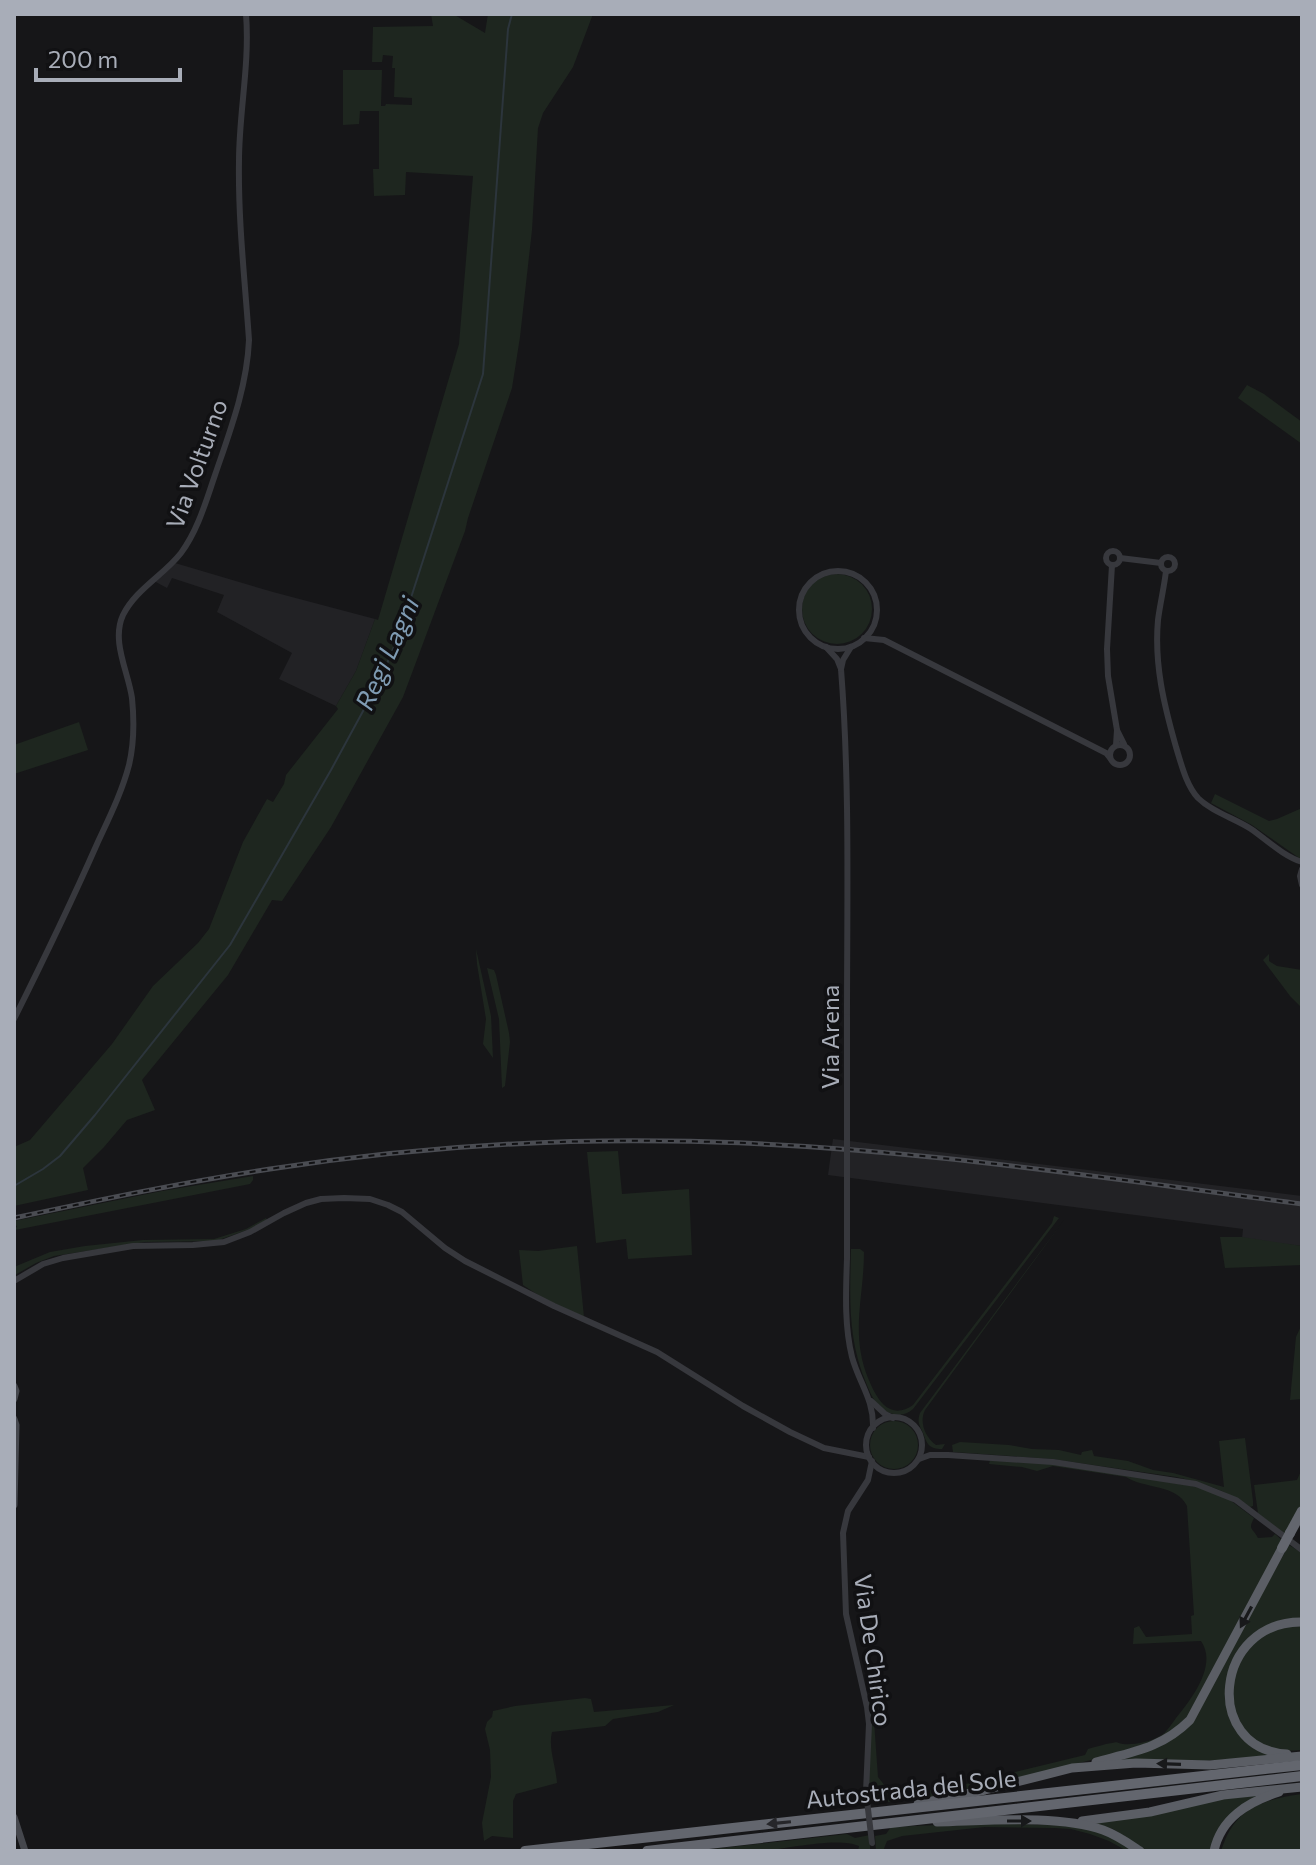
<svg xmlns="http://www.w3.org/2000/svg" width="1316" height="1865" font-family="Commissioner,sans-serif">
	<rect width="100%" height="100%" fill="#161618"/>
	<g fill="#222225">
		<polygon points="175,563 273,592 375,619 356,671 336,706 279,679 292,653 217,612 224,595 172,578 167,588 154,581"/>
		<polygon points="833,1139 1302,1196 1302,1246 1242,1239 1243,1229 828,1175"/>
	</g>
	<g fill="#1e261f">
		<polygon points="431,14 453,14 485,33 488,14 593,14 573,67 543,113 538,128 532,230 520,337 512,388 468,518 465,531 403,697 331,827 282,901 272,900 228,975 142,1080 155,1110 127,1120 104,1147 83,1168 88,1190 14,1206 14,1147 30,1140 112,1044 153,986 198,943 209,929 243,842 267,799 273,802 284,784 286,775 338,709 336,706 356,671 375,619 378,620 459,344 473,176 406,172 405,195 374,196 373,169 379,169 379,111 360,111 359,124 343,125 343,70 382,70 381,106 385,106 386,104 412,105 412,98 394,97 395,68 392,68 393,56 383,55 382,62 372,62 373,27 433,26"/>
		<polygon points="1247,385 1264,394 1302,422 1302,444 1238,398"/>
		<circle cx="837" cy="609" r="35"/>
		<polygon points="79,722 88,750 14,774 14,745"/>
		<polygon points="1215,794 1269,821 1277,819 1302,808 1302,860 1252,825 1211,803"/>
		<polygon points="476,949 491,1016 493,1058 483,1044 486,1019 477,964"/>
		<polygon points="1269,954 1269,961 1277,966 1302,970 1302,1008 1290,996 1263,960"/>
		<polygon points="487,968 494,970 496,975 509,1033 510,1042 505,1086 502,1088 499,1019"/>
		<polygon points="618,1151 622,1194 689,1189 692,1255 628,1259 626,1239 596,1243 587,1152"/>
		<polygon points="253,1176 253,1180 250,1184 15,1230 17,1226 14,1225 14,1221 162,1191"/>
		<path d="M1054 1216 1059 1218 913 1409C906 1415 900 1416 890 1413 877 1409 872 1397 867 1385 847 1339 850 1297 851 1249H860L864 1252C864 1297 850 1333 868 1378 872 1387 876 1397 884 1405 893 1413 903 1412 913 1405L1052 1223Z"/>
		<polygon points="266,1218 267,1220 250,1229 216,1241 145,1242 54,1256 36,1263 15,1275 14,1267 50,1252 85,1246 143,1240 214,1239 246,1229"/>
		<path d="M1064 1220 925 1410C919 1422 925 1437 936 1445L945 1444 942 1449C929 1449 927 1444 923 1433 919 1424 917 1422 920 1413Z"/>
		<polygon points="1220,1237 1242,1237 1302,1246 1302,1265 1225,1268"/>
		<polygon points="577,1246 584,1317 541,1297 523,1285 519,1250 538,1251"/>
		<polygon points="1302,1324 1302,1399 1290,1400 1296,1337"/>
		<circle cx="894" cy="1445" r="24"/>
		<path d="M1245 1438 1253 1501V1506L1250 1507C1227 1491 1204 1483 1176 1477L1052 1459 953 1452 952 1445 960 1442 1009 1445 1032 1449 1059 1450 1081 1455 1082 1452 1092 1450 1094 1456 1128 1461 1153 1470 1173 1473 1224 1487 1219 1441Z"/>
		<path d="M990 1460 1065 1465 1197 1487 1226 1497 1254 1518C1248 1530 1252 1527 1258 1538L1272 1537 1275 1534 1283 1541 1193 1711 1168 1736 1114 1754 987 1787 939 1796 890 1802 870 1801 867 1775V1703L870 1702 874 1721 878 1777 889 1791 906 1794 983 1781 990 1778 1085 1755 1088 1749C1096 1747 1104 1744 1112 1743 1118 1741 1117 1743 1123 1744 1134 1745 1150 1742 1160 1736 1166 1733 1171 1725 1176 1718 1191 1700 1218 1665 1201 1641L1133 1644 1134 1628 1139 1626 1146 1637 1192 1634 1191 1616 1194 1615 1187 1506C1177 1484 1144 1489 1126 1477L1053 1466 1037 1471 1022 1467 989 1464Z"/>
		<polygon points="1302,1469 1302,1506 1285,1535 1258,1513 1254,1485 1297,1480"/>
		<polygon points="1289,1545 1302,1553 1302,1620 1283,1621 1233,1661 1233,1722 1268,1753 1268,1756 1193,1762 1112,1760 1180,1734 1240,1633"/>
		<path d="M1302 1626V1750C1290 1751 1276 1752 1265 1747 1222 1727 1223 1662 1260 1637 1273 1628 1287 1627 1302 1626Z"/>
		<path d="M585 1698 591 1699 594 1712 674 1705 658 1712 613 1719 605 1726 552 1732C548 1748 556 1766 557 1783L516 1794 513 1801V1838L492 1836 484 1841 482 1823 491 1777 490 1750 485 1729 487 1722 492 1717 493 1711 515 1706Z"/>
		<path d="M1302 1794V1851H1221C1234 1808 1261 1800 1302 1794Z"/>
		<path d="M1260 1795C1230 1810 1221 1820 1211 1851H1147L1113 1829 1093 1824 1209 1800Z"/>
		<polygon points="984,1823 1078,1826 1109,1835 1136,1851 1127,1851 1109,1841 1090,1834 1071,1829 1054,1828 985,1827 902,1836 887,1841 883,1851 876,1851 875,1836 886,1834 891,1827"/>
		<path d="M847 1834 855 1838 870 1835V1851H858L859 1846C837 1836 783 1850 758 1851 737 1852 715 1851 694 1851Z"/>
	</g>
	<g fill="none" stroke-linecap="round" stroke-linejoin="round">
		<g stroke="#2c353c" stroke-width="2">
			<polyline points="14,1186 43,1169 60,1156 95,1115 230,945 331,770 381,678 399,635 483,374 508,29 512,14"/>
			<polyline points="14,1291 15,1313"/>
		</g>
		<g stroke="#37383d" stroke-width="6">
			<circle cx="1113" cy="558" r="7"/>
			<circle cx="1168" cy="564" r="7"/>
			<polyline points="1120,558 1161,563"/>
			<polyline points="1112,565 1107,649 1108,676 1117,730"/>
			<path d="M1166 571C1164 588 1160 604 1158 620 1154 664 1164 705 1176 747 1181 763 1186 785 1198 798 1212 812 1234 818 1251 829 1267 840 1283 856 1302 862"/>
			<circle cx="838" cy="610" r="39"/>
			<polyline points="864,638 884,640 1106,753 1110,758"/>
			<path d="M826 647 837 659 841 669C850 784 847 901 847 1017"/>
			<polyline points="841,669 843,660 851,647"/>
			<circle cx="1120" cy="755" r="10"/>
			<polyline points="1116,745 1117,730 1124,744"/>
			<polyline points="1302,869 1300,876 1302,885"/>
			<path d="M14 1019C43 961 71 903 97 844 109 818 122 792 129 765 134 744 134 718 132 698 128 671 111 641 123 615 136 589 164 575 181 553 198 530 206 501 215 475 230 431 247 387 249 340 245 281 238 221 239 161 239 112 250 64 246 14"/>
			<path d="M847 1258C846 1290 844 1325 852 1357 859 1383 874 1399 873 1428"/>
			<polyline points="14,1281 43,1264 63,1258 133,1246 193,1245 224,1242 250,1232 284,1213 306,1203 321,1199 344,1198 370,1199 388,1205 402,1212 445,1248 465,1261 554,1306 657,1352 743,1406 790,1432 824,1448 869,1457"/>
			<polyline points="871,1401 885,1414 893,1418"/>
			<circle cx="894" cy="1445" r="28"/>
			<polyline points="919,1459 930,1455 948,1455 1053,1462 1196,1484 1236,1500 1302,1550"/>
			<polyline points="866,1792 869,1724 867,1707 846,1614 843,1533 848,1511 868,1480 872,1461"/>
		</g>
		<g stroke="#45474d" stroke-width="7">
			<polyline points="14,1386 16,1391 14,1399"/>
			<polyline points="14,1419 16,1425 14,1505"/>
			<polyline points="14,1817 25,1851"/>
		</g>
		<g stroke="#5b5e65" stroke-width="9">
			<path d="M1287 1754C1202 1749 1214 1621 1302 1622"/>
			<path d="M1096 1762C1133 1752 1162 1748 1190 1720L1282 1548"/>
			<polyline points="918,1804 985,1790 1072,1768 1136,1763 1210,1765 1302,1756"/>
			<polyline points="1082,1821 1150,1812 1223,1795 1302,1787"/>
			<path d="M937 1822C985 1821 1058 1814 1103 1830 1117 1835 1128 1843 1140 1851"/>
			<path d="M1214 1851C1221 1818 1248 1802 1279 1792"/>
		</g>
		<g stroke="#63666e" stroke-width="10">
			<polyline points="1290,1533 1302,1511"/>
			<polyline points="525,1851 1302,1765"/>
			<polyline points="647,1851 1302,1776"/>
		</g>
		<defs>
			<path id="rail" d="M14 1218C99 1200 184 1182 270 1169 401 1149 534 1139 667 1141 880 1143 1091 1176 1302 1204"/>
		</defs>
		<use href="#rail" stroke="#4a4c52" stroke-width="5"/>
		<use href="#rail" stroke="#111113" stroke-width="2" stroke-dasharray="6" stroke-linecap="butt"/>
		<g stroke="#37383d" stroke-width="6">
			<polyline points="847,1258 847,1017"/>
			<polyline points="866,1792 872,1843"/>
		</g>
		<polyline stroke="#63666e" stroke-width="10" points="1282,1548 1290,1533"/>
	</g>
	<defs><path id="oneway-solid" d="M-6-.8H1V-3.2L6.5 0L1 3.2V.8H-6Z" transform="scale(2)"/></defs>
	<g fill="#18191b">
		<use href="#oneway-solid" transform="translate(1246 1617) rotate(118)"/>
		<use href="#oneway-solid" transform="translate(1169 1764) rotate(-178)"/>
		<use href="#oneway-solid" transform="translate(1019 1821)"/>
	</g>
	<use fill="#26262a" href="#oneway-solid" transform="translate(779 1823) rotate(174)"/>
	<g text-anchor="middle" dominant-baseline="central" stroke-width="7" stroke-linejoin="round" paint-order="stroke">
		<g font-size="24" fill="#a8adb8" stroke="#111113">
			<text transform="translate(196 464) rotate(-70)">Via Volturno</text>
			<text transform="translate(829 1037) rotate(-90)">Via Arena</text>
			<text transform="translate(874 1650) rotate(82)">Via De Chirico</text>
			<text transform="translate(911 1788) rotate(-6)">Autostrada del Sole</text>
		</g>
		<g font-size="26" font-style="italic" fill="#7f9bb3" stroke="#111113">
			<text transform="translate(386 653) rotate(-66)">Regi Lagni</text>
		</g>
	</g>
	<rect width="1316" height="1865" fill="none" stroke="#a8adb8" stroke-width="32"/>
	<path d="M36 68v12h144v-12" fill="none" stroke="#a8adb8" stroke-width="4"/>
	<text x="48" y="68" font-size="24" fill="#a8adb8" stroke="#111113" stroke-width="6" paint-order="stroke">200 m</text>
</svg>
